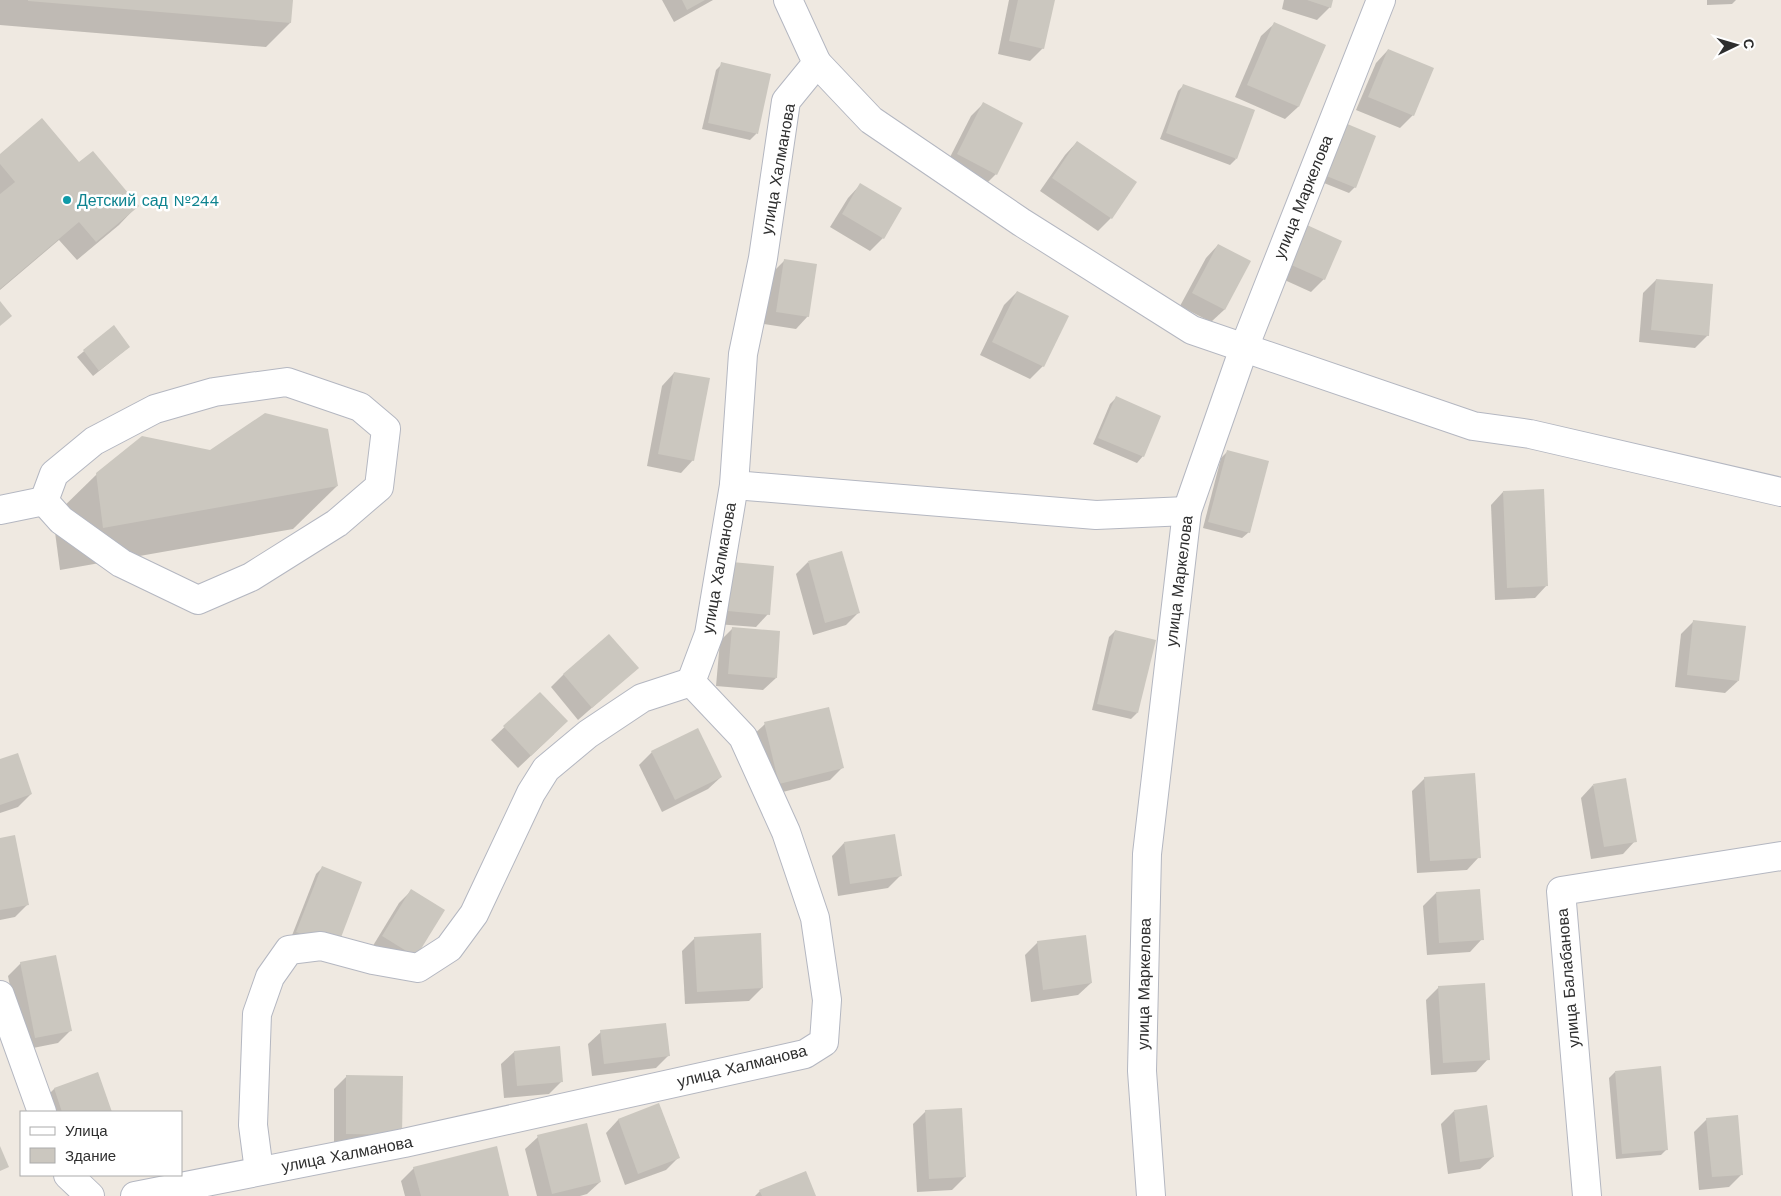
<svg xmlns="http://www.w3.org/2000/svg" width="1781" height="1196" font-family="'Work Sans',sans-serif">
	<rect width="100%" height="100%" fill="#efe9e1"/>
	<g fill="#0003">
		<polygon points="0,0 292,0 290,23 266,47 0,25"/>
		<polygon points="662,0 713,0 674,22"/>
		<polygon points="1009,0 1054,0 1043,48 1030,61 998,54"/>
		<polygon points="1284,0 1332,0 1330,7 1317,20 1282,9"/>
		<polygon points="1707,0 1736,0 1732,4 1707,5"/>
		<polygon points="1274,24 1325,46 1298,107 1285,119 1235,97 1261,36"/>
		<polygon points="1388,50 1413,115 1400,128 1356,110 1376,63"/>
		<polygon points="722,64 769,75 756,134 750,140 702,129 716,70"/>
		<polygon points="1184,85 1236,159 1230,165 1160,139 1178,91"/>
		<polygon points="983,104 996,174 983,187 945,167 971,116"/>
		<polygon points="1375,136 1355,187 1349,193 1319,181"/>
		<polygon points="1077,142 1111,218 1098,231 1040,191 1065,155"/>
		<polygon points="0,156 79,164 137,206 119,225 77,260 59,240 0,290"/>
		<polygon points="860,185 883,238 870,251 830,227 848,198"/>
		<polygon points="1294,239 1324,279 1311,292 1278,277"/>
		<polygon points="1218,245 1249,262 1224,310 1211,322 1180,306 1206,258"/>
		<polygon points="785,260 808,316 796,329 764,324 772,273"/>
		<polygon points="1656,280 1708,335 1695,348 1639,342 1643,293"/>
		<polygon points="1017,292 1067,316 1043,366 1030,379 980,355 1004,305"/>
		<polygon points="113,327 129,347 93,376 77,357"/>
		<polygon points="674,373 693,460 681,473 647,466 662,386"/>
		<polygon points="1116,398 1143,456 1137,463 1093,444 1110,404"/>
		<polygon points="210,452 337,486 293,529 60,570 53,517 97,474"/>
		<polygon points="1227,452 1249,532 1242,538 1203,528 1221,458"/>
		<polygon points="1503,492 1547,585 1535,598 1495,600 1491,505"/>
		<polygon points="808,562 858,613 846,625 813,635 796,574"/>
		<polygon points="720,576 768,614 756,627 716,624"/>
		<polygon points="1694,621 1738,681 1725,693 1675,687 1681,634"/>
		<polygon points="733,628 776,678 763,690 716,686 720,641"/>
		<polygon points="1115,631 1137,713 1131,719 1092,710 1109,637"/>
		<polygon points="637,668 578,720 551,687 564,674"/>
		<polygon points="540,693 554,734 518,768 491,740"/>
		<polygon points="765,724 842,768 830,780 767,796 752,736"/>
		<polygon points="652,752 721,777 708,789 662,812 639,765"/>
		<polygon points="0,761 31,794 18,807 0,813"/>
		<polygon points="1425,778 1479,857 1467,870 1417,873 1412,791"/>
		<polygon points="1593,785 1635,841 1623,854 1591,859 1581,798"/>
		<polygon points="0,839 28,904 15,917 0,920"/>
		<polygon points="844,843 901,875 888,888 838,896 832,856"/>
		<polygon points="322,868 336,947 291,938 316,874"/>
		<polygon points="412,890 415,956 371,949 399,903"/>
		<polygon points="1436,893 1482,939 1470,952 1427,955 1423,906"/>
		<polygon points="695,938 762,988 749,1001 685,1004 682,951"/>
		<polygon points="1038,942 1091,983 1078,995 1031,1002 1025,955"/>
		<polygon points="21,963 70,1031 58,1043 23,1050 8,976"/>
		<polygon points="1439,987 1488,1059 1476,1072 1431,1075 1426,1000"/>
		<polygon points="601,1032 669,1055 656,1068 592,1076 588,1044"/>
		<polygon points="514,1052 562,1081 549,1094 504,1098 501,1064"/>
		<polygon points="1615,1072 1667,1149 1661,1155 1616,1159 1609,1078"/>
		<polygon points="98,1074 111,1112 46,1112 42,1101 54,1089"/>
		<polygon points="346,1077 401,1134 334,1146 334,1089"/>
		<polygon points="659,1105 679,1157 666,1170 625,1185 606,1133 618,1120"/>
		<polygon points="926,1111 965,1177 952,1190 917,1192 913,1124"/>
		<polygon points="1454,1111 1493,1157 1480,1169 1448,1174 1441,1124"/>
		<polygon points="1707,1119 1742,1174 1729,1187 1699,1190 1694,1132"/>
		<polygon points="538,1137 600,1182 587,1194 580,1196 537,1196 525,1149"/>
		<polygon points="414,1168 508,1196 405,1196 401,1181"/>
		<polygon points="760,1191 815,1196 755,1196"/>
	</g>
	<g fill="#cbc7bf">
		<polygon points="28,0 293,0 291,23 28,1"/>
		<polygon points="682,0 705,0 687,10"/>
		<polygon points="1018,0 1055,0 1044,49 1009,41"/>
		<polygon points="1307,0 1333,0 1331,8"/>
		<polygon points="1274,22 1326,45 1299,107 1247,85"/>
		<polygon points="1388,49 1434,68 1414,116 1368,97"/>
		<polygon points="721,62 771,74 758,134 708,123"/>
		<polygon points="1183,84 1255,110 1237,159 1166,133"/>
		<polygon points="983,102 1023,123 997,175 957,154"/>
		<polygon points="42,118 79,162 93,151 139,206 96,242 79,222 0,289 0,194 15,182 0,164 0,154"/>
		<polygon points="1345,123 1376,136 1356,188 1324,175"/>
		<polygon points="1077,141 1137,182 1112,219 1052,178"/>
		<polygon points="860,183 902,208 884,239 842,214"/>
		<polygon points="1307,225 1342,241 1325,280 1289,264"/>
		<polygon points="1218,244 1251,261 1225,310 1192,293"/>
		<polygon points="784,259 817,264 809,317 776,312"/>
		<polygon points="1656,279 1713,284 1709,336 1651,330"/>
		<polygon points="1017,291 1069,316 1044,367 992,342"/>
		<polygon points="0,301 12,316 0,326"/>
		<polygon points="114,325 130,347 99,371 83,350"/>
		<polygon points="674,372 710,378 694,461 658,454"/>
		<polygon points="1116,396 1161,416 1144,457 1098,438"/>
		<polygon points="265,413 328,429 338,486 103,528 96,473 142,436 210,450"/>
		<polygon points="1227,450 1269,461 1250,533 1208,522"/>
		<polygon points="1544,489 1548,586 1507,588 1503,491"/>
		<polygon points="842,551 860,613 825,623 808,561"/>
		<polygon points="732,562 774,566 770,615 728,611"/>
		<polygon points="1693,620 1746,626 1739,681 1687,675"/>
		<polygon points="732,627 780,631 777,678 728,674"/>
		<polygon points="1115,630 1156,640 1138,713 1097,704"/>
		<polygon points="609,634 639,668 592,708 563,674"/>
		<polygon points="540,692 568,721 531,756 503,726"/>
		<polygon points="829,707 844,768 779,784 764,722"/>
		<polygon points="698,728 722,777 675,800 651,751"/>
		<polygon points="18,753 32,794 0,805 0,759"/>
		<polygon points="1475,773 1481,858 1430,861 1424,777"/>
		<polygon points="1626,778 1637,842 1604,847 1593,784"/>
		<polygon points="895,834 902,876 850,884 844,842"/>
		<polygon points="15,835 29,905 0,910 0,838"/>
		<polygon points="322,866 362,882 337,948 296,932"/>
		<polygon points="411,889 445,910 416,957 382,936"/>
		<polygon points="1480,889 1484,940 1439,943 1436,892"/>
		<polygon points="761,933 763,988 697,992 694,937"/>
		<polygon points="1086,935 1092,983 1043,990 1037,941"/>
		<polygon points="56,955 72,1031 35,1038 20,962"/>
		<polygon points="1485,983 1490,1060 1443,1063 1438,986"/>
		<polygon points="666,1023 670,1056 604,1064 600,1030"/>
		<polygon points="560,1046 563,1082 517,1086 514,1051"/>
		<polygon points="1661,1066 1668,1150 1622,1154 1615,1071"/>
		<polygon points="98,1072 112,1112 62,1112 54,1088"/>
		<polygon points="346,1075 403,1076 402,1135 346,1134"/>
		<polygon points="659,1103 680,1158 638,1174 618,1119"/>
		<polygon points="1487,1105 1494,1157 1460,1162 1454,1110"/>
		<polygon points="962,1108 966,1177 929,1179 925,1110"/>
		<polygon points="1738,1115 1743,1175 1712,1177 1706,1118"/>
		<polygon points="587,1123 601,1182 552,1194 537,1135"/>
		<polygon points="0,1146 9,1167 0,1171"/>
		<polygon points="497,1146 509,1196 421,1196 413,1167"/>
		<polygon points="806,1171 816,1196 762,1196 759,1190"/>
	</g>
	<g fill="none" stroke-linecap="round" stroke-linejoin="round">
		<defs>
			<g id="minor">
				<polyline points="817,63 871,120 1021,222 1192,330 1473,426 1530,434 1781,492"/>
				<polygon points="287,382 360,407 386,429 379,487 337,523 251,577 198,600 121,563 61,520 44,501 54,474 94,441 155,409 214,392"/>
				<polyline points="734,485 1096,515 1187,511"/>
				<polyline points="0,510 44,501"/>
				<polyline points="0,995 42,1112"/>
				<polyline points="259,1171 253,1125 257,1014 270,977 289,950 321,946 373,960 418,968 449,948 474,914 531,793 546,769 588,734 642,698 691,682"/>
				<polyline points="68,1175 90,1196"/>
				<polyline points="135,1196 404,1143 805,1054 824,1042 827,1000 815,918 786,832 743,737 691,682 709,634 734,485 743,354 763,258 786,101 817,63 788,0"/>
				<polyline points="1151,1196 1142,1071 1147,854 1187,511 1244,348 1381,0"/>
				<polyline points="1587,1196 1561,891 1781,856"/>
			</g>
		</defs>
		<use href="#minor" stroke="#b4b7c1" stroke-width="30"/>
		<use href="#minor" stroke="#fff" stroke-width="28"/>
	</g>
	<circle fill="#0f9aa8" stroke="#fff" stroke-width="2" cx="67" cy="200" r="5"/>
	<g text-anchor="middle" dominant-baseline="central" stroke-width="5" stroke-linejoin="round" paint-order="stroke">
		<g font-size="16" fill="#2e2e2e" stroke="#fff">
			<text transform="translate(778 169) rotate(-80)">улица Халманова</text>
			<text transform="translate(1303 197) rotate(-68)">улица Маркелова</text>
			<text transform="translate(719 568) rotate(-80)">улица Халманова</text>
			<text transform="translate(1179 581) rotate(-83)">улица Маркелова</text>
			<text transform="translate(1568 978) rotate(-95)">улица Балабанова</text>
			<text transform="translate(1144 984) rotate(-89)">улица Маркелова</text>
			<text transform="translate(742 1066) rotate(-14)">улица Халманова</text>
			<text transform="translate(347 1154) rotate(-11)">улица Халманова</text>
		</g>
		<g font-size="16" fill="#0d838f" stroke="#fff" text-anchor="start">
			<text x="77" y="200">Детский сад №244</text>
		</g>
	</g>
	<rect x="20" y="1111" width="162" height="65" fill="#ffffff" stroke="#ababab"/>
	<rect x="30" y="1127" width="25" height="8" fill="#ffffff" stroke="#ababab"/>
	<text x="65" y="1136" font-size="15" fill="#2e2e2e">Улица</text>
	<rect x="30" y="1148" width="25" height="15" fill="#cbc7bf" stroke="#ababab"/>
	<text x="65" y="1161" font-size="15" fill="#2e2e2e">Здание</text>
	<g transform="translate(1736 45) rotate(85)" stroke="#ffffff" stroke-width="4" paint-order="stroke">
	<path d="M0-4L9 19L0 12L-9 19Z" fill="#2e2e2e"/>
	<text y="-8" font-size="14" font-weight="bold" text-anchor="middle" fill="#2e2e2e">С</text>
	</g>
</svg>
